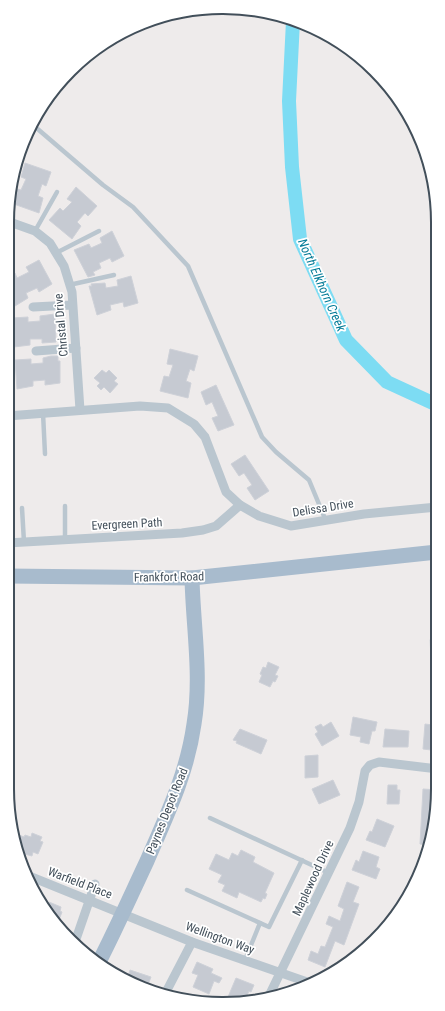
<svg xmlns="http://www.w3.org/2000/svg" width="445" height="1011" font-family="'Roboto Condensed',sans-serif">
	<rect width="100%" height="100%" fill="#eeebeb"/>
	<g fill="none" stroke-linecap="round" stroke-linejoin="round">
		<polyline stroke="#7ddcf3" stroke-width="14" points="293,21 289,101 292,167 300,239 346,340 387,382 437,405"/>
	</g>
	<g fill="#c6cad2" stroke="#ced1d8">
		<polygon points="25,163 51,172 46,186 42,184 38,196 43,198 39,213 11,203 17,189 21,190 26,179 21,177"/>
		<polygon points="76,187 97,206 88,216 85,213 77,222 81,226 72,239 49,220 60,208 63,211 72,202 67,199"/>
		<polygon points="112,231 124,256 112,262 110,258 99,263 101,268 93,272 95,275 88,277 74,250 89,244 91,248 102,243 100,238"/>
		<polygon points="39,260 52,284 39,292 37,288 26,293 28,298 15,306 7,289 7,277 15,273 17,278 29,272 26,267"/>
		<polygon points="131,276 138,303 124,307 123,302 110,305 111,310 97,315 89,286 92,286 91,284 105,283 106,288 118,286 117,280"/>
		<polygon points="55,314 56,342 42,343 42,339 30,339 30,345 14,347 12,318 28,317 28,322 40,321 40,316"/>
		<polygon points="170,349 198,356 194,371 190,369 186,381 191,383 188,398 160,391 164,376 169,377 173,365 167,364"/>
		<polygon points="51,356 58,356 58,361 60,361 60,383 45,385 45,380 33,381 33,386 17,389 15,360 31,359 31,364 43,363 43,358"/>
		<polygon points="102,370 106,373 109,370 117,378 114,381 118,384 110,393 104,387 101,390 97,386 100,383 94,378"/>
		<polygon points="216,385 234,425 218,431 212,418 218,416 212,402 206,405 201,392"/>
		<polygon points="245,455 269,491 255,500 247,488 252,485 244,473 239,476 231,464"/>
		<polygon points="268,662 279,667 275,675 278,676 275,682 273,681 270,687 259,682 262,675 260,674 263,667 266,668"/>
		<polygon points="353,717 377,722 375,731 372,731 369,744 360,742 361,737 350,735"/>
		<polygon points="331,722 339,736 322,746 315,734 318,732 315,727 321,724 323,727"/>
		<polygon points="425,724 433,725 432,730 438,730 438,742 432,741 431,750 423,749"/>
		<polygon points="240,729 267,740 261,754 236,743 237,741 233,740"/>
		<polygon points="385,729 409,731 408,747 383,747"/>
		<polygon points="318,755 318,777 305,778 305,756"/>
		<polygon points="333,780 340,795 319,804 312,789"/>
		<polygon points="388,785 397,785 397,790 400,790 399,804 387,804"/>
		<polygon points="423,789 438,790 427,845 420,844"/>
		<polygon points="377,819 394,826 385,847 366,840 370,831 372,832"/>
		<polygon points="14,833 24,837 25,835 31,837 32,833 42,837 40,841 43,842 38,854 33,852 32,856 17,852"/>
		<polygon points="241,850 255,857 253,862 274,873 265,893 267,894 265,899 263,898 261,902 239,892 237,898 222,891 225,885 218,882 222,875 209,869 216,854 229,860 232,853 238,856"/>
		<polygon points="363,851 379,857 376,867 380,869 376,879 352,870 356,860 359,862"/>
		<polygon points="347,882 359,887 353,902 359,904 344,945 335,941 325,967 308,960 311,951 318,954 321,946 325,947 333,927 326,924 329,916 340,921 344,909 338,906"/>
		<polygon points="49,902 61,907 60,911 62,912 57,925 47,907"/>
		<polygon points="197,962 213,969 211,973 222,978 219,983 214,981 209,994 193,987 198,975 192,973"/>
		<polygon points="130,970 151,977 147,987 127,980"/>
		<polygon points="236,978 254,985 251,992 249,991 245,1000 236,1000 228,997"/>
	</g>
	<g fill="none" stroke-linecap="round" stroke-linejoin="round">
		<g stroke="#bac6cf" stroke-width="4.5">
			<polyline points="33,125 103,185 133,207 188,266 262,437 276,452 309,480 326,521"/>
			<polyline points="35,231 57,192"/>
			<polyline points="56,253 99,231"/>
			<polyline points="69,285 114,275"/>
			<polyline points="43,413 45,454"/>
			<polyline points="65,506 65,540"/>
			<polyline points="22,508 24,542"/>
			<polyline points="438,640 432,640 433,674 438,674"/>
			<polyline points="210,818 329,873"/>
			<polyline points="187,890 269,927 302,860"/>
			<polyline points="245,960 260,923"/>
		</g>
		<g stroke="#bac6cf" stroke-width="9">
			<polyline points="7,221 35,231 50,243 64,266 72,292 80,410"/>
			<polyline points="33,307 72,305"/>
			<polyline points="36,351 76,348"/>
			<polyline points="7,416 140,406 168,408 194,424 205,437 226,492 240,505 259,516 291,526 364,514 437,507"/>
			<polyline points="7,543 182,533 203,530 216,526 240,505"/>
			<polyline points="29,876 192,942 310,983"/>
			<polyline points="75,942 95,884"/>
			<polyline points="165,994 192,942"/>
			<polyline points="268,998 350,828 359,802 365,771 370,765 379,762 438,769"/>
		</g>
		<g stroke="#a8bbcd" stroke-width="15">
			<polyline points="7,576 192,578 437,552"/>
			<path d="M99 962C116 929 131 895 147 861 167 815 187 774 194 724 202 676 193 626 192 578"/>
		</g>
	</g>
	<g text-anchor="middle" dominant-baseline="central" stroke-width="3.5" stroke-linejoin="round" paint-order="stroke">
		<g font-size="12" fill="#424f5a" stroke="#fff">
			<text transform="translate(61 325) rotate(-95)">Christal Drive</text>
			<text transform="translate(323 508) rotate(-9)">Delissa Drive</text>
			<text transform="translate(127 524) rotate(-3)">Evergreen Path</text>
			<text transform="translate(169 577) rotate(-1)">Frankfort Road</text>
			<text transform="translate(167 811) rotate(-68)">Paynes Depot Road</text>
			<text transform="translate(313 878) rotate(-65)">Maplewood Drive</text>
			<text transform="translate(80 883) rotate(21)">Warfield Place</text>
			<text transform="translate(220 938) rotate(20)">Wellington Way</text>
		</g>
		<g font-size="13" font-style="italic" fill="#037b97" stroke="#fff">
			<text transform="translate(322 285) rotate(66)">North Elkhorn Creek</text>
		</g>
	</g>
	<path d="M0 0H445V1011H0ZM222 14H223A208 208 0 0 1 431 222V789A208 208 0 0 1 223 997H222A208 208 0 0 1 14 789V222A208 208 0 0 1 222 14Z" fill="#fff" fill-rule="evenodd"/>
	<path fill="none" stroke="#424f5a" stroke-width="2" d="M222 14H223A208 208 0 0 1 431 222V789A208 208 0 0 1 223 997H222A208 208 0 0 1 14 789V222A208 208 0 0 1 222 14Z"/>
</svg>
